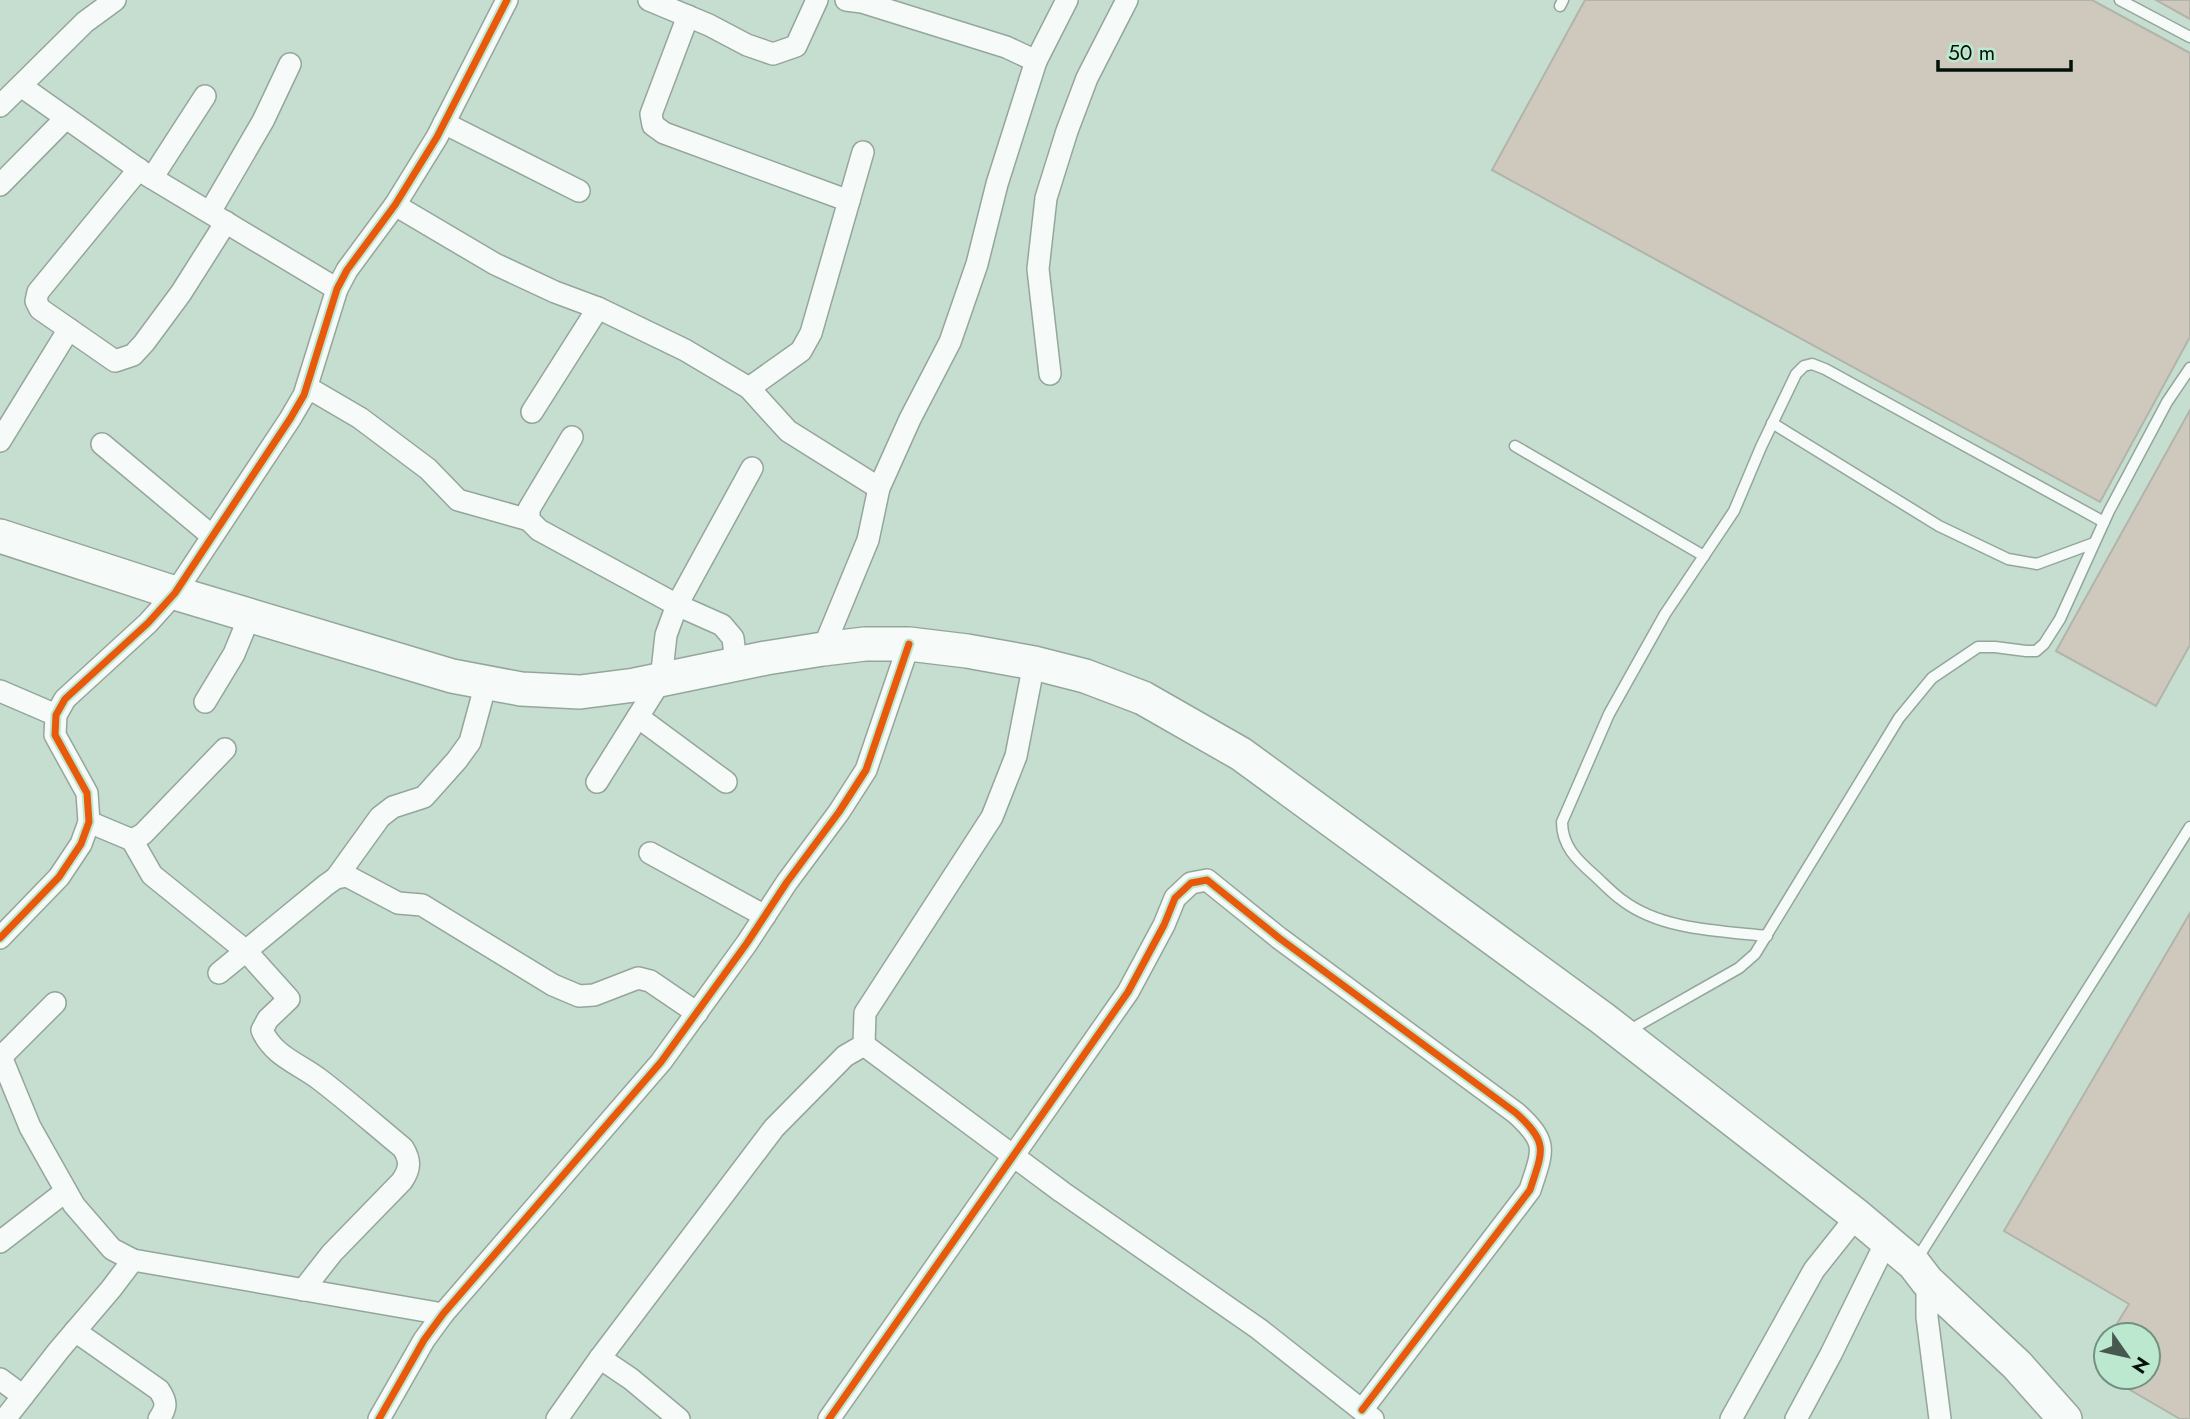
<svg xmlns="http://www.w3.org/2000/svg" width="2190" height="1419" font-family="Jost,sans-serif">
	<rect width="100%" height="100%" fill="#c6ded0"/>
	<g fill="#cfc9bd" stroke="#b2b4ac" stroke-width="2">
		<polygon points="1585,0 2092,0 2190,53 2190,337 2100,502 1492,170"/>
		<polygon points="2156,0 2190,0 2190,19"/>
		<polygon points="2190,410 2190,645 2156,706 2056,651"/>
		<polygon points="2190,913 2190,1419 2180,1419 2108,1377 2148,1377 2148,1335 2110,1335 2129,1304 2004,1231"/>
	</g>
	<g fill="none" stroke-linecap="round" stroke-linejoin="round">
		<defs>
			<g id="service">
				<polyline points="2120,0 2190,37"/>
				<polyline points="1560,6 1563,0"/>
				<polyline points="1772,423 1939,526 2008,559 2037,564 2094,543"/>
				<polyline points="1515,446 1704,556"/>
				<path d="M1767 936C1720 931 1661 930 1622 900 1612 893 1603 883 1594 875 1577 860 1562 846 1562 822L1609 714 1665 614 1734 511 1761 447 1796 374 1804 366 1812 364 1825 369 2104 522"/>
				<polyline points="1628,1031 1739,968 1755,954 1899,718 1932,678 1978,647 1995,647 2026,651 2036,651 2044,644 2060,619 2109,511 2167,402 2190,368"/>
				<polyline points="1917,1259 2190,827"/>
			</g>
			<g id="minor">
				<polyline points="649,0 709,25 747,45 773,54 796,46 817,0"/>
				<polyline points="846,0 862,2 1006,47 1036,61"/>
				<polyline points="688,16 651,114 653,125 664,133 849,201"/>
				<polyline points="21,86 147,175 337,289"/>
				<polyline points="0,106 85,22 115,0"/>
				<polyline points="444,123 579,191"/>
				<polyline points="139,169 38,292 36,301 40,309 115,361 133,355 144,343 181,293 226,222"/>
				<polyline points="152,178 205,96"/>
				<polyline points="0,185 66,118"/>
				<polyline points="395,205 495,264 555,292 598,308 685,350 749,388 788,431 879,488"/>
				<polyline points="210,212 263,121 290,64"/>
				<polyline points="1050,374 1038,269 1046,198 1067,131 1087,78 1127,0"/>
				<polyline points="307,387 360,418 428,469 458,500 529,520"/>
				<polyline points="749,388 801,351 811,333 863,152"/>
				<polyline points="532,412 598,308"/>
				<polyline points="572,437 529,509 529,520 539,530 677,605 722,625 733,638 736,664"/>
				<polyline points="0,441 69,329"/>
				<polyline points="102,444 212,536"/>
				<polyline points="823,649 868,540 879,488 910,419 950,342 977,264 997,184 1036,61 1067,0"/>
				<polyline points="0,691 56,715"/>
				<polyline points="205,702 234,654 250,615"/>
				<polyline points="638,717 726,782"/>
				<polyline points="597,782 661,680 666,635 677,605 752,468"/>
				<polyline points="89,822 132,840 143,834 225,749"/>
				<path d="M132 840 152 875 246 951 289 999 268 1019 262 1030C272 1055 299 1064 319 1079 348 1101 375 1125 403 1148 411 1161 410 1169 402 1181L332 1253 303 1290"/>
				<polyline points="650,853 765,916"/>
				<polyline points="336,878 380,817 393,807 424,797 457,760 470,742 486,683"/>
				<polyline points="0,938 59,877 81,844 89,822 87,793 55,735 56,715 65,699 148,623 175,593 290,419 304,395 337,289 347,270 395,205 437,137 507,0"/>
				<polyline points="219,973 326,885 336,878 347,876 398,903 422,905 553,985 579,996 594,995 638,978 650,981 697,1013"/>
				<polyline points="864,1045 865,1013 992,817 1016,756 1034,663"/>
				<polyline points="0,1054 30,1127 74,1205 112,1249 133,1260 443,1314"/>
				<polyline points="1,1057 55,1003"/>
				<polyline points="0,1242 66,1191"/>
				<polyline points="1927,1281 1927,1317 1940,1419"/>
				<path d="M75 1331 159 1390C167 1402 167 1407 159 1419"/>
				<polyline points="600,1358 631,1379 679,1419"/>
				<polyline points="0,1379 23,1396"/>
				<polyline points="5,1419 59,1350 111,1289 133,1260"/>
				<polyline points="379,1419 424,1340 443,1314 661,1062 747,943 787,882 839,812 866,770 909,644"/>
				<polyline points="557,1419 600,1358 774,1128 845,1056 864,1045 1062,1192 1259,1329 1373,1419"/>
				<path d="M829 1419 1128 992 1164 925 1175 898 1191 883 1207 880 1279 938 1516 1113C1549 1143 1543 1150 1530 1190L1362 1410"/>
				<polyline points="1731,1419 1814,1270 1857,1216"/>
				<polyline points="1796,1419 1831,1354 1887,1240"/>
			</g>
			<polyline id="primary" points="0,536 175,593 452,676 521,689 580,692 635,685 766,658 823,649 865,644 909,644 967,651 1034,663 1085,676 1143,698 1241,754 1602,1018 1857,1216 1914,1264 1927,1281 2017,1365 2065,1419"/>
		</defs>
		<use href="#service" stroke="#94a69c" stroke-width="13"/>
		<use href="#minor" stroke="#94a69c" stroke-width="24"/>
		<use href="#primary" stroke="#94a69c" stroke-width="36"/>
		<use href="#service" stroke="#f6faf8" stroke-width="10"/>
		<use href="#minor" stroke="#f6faf8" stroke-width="21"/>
		<use href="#primary" stroke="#f6faf8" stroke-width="33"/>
		<defs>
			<g id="cycleway">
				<polyline points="0,938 59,877 81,844 89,822 87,793 55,735 56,715 65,699 148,623 175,593 290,419 304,395 337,289 347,270 395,205 437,137 507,0"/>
				<polyline points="379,1419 424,1340 443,1314 661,1062 747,943 787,882 839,812 866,770 909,644"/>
				<path d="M829 1419 1128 992 1164 925 1175 898 1191 883 1207 880 1279 938 1516 1113C1549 1143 1543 1150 1530 1190L1362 1410"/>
			</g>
		</defs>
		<use href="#cycleway" stroke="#bce8cf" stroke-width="11"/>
		<use href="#cycleway" stroke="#e8590c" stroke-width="7"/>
	</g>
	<g transform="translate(2127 1356) rotate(124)"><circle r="33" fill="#bce8cf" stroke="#729280" stroke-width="2"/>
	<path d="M0-5L12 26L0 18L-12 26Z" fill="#47594f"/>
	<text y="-10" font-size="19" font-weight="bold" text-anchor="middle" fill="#031109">N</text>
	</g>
	<path d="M1938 60v10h133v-10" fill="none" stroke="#031109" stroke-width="3.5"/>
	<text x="1948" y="60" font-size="21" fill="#031109" stroke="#bce8cf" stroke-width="5" paint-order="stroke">50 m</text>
</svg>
